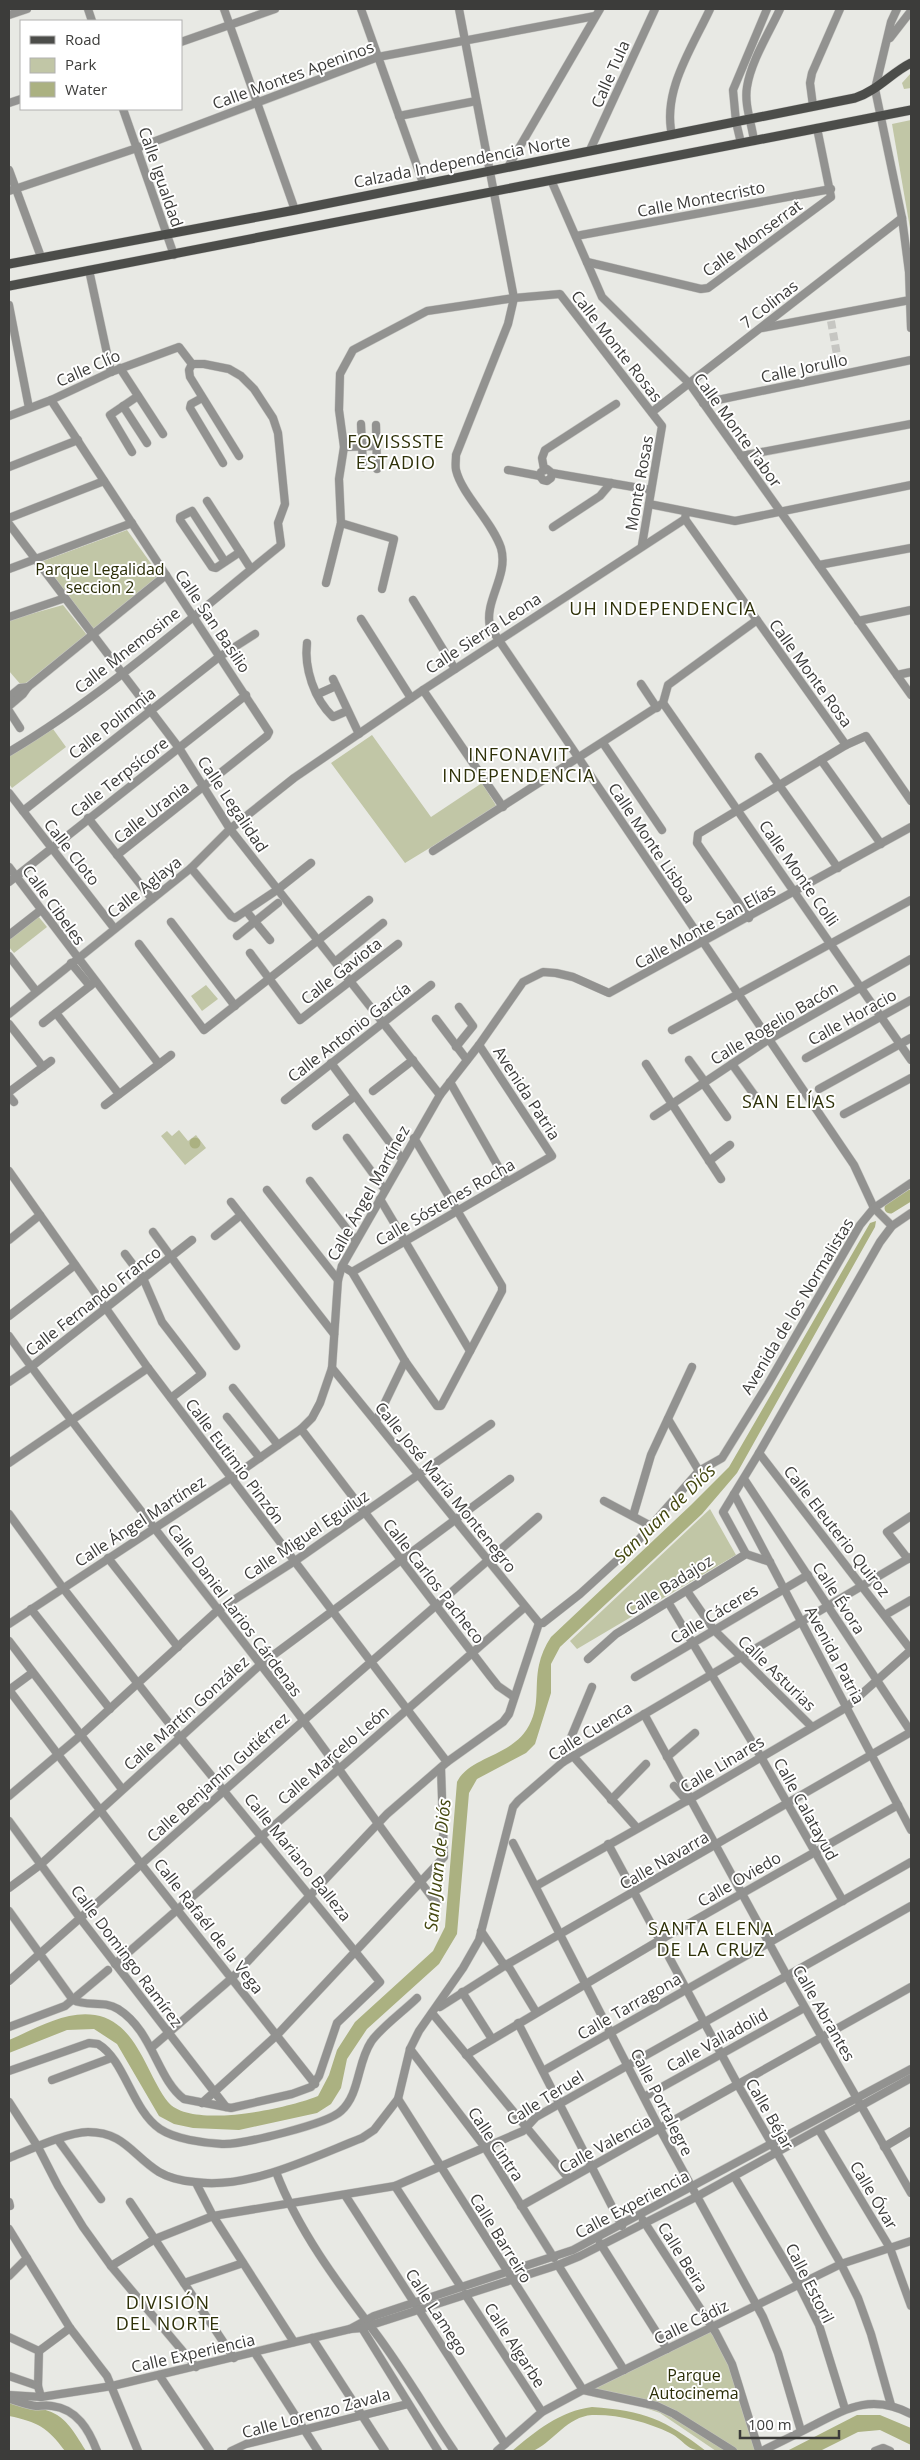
<svg xmlns="http://www.w3.org/2000/svg" width="920" height="2460" font-family="'Open Sans',sans-serif">
	<rect width="100%" height="100%" fill="#e8e9e4"/>
	<g fill="#c1c6a6">
		<polygon points="911,73 911,88 904,89 902,83"/>
		<polygon points="911,120 911,234 892,124"/>
		<polygon points="127,530 160,576 93,631 43,561"/>
		<polygon points="63,605 87,635 22,686 9,671 9,620"/>
		<polygon points="53,729 66,747 12,788 9,784 9,756"/>
		<polygon points="372,735 431,817 482,783 497,807 405,863 331,763"/>
		<polygon points="38,916 47,927 14,953 9,947 9,940"/>
		<polygon points="206,985 218,999 202,1011 191,996"/>
		<polygon points="179,1130 188,1141 196,1135 206,1148 185,1165 161,1136 167,1131 172,1136"/>
		<polygon points="710,1509 736,1555 577,1649 570,1641"/>
		<polygon points="712,2327 726,2352 760,2451 716,2451 660,2413 628,2402 594,2397 583,2390"/>
	</g>
	<g fill="#abb181">
		<circle cx="195" cy="1143" r="5.5"/>
		<polygon points="911,1189 911,1199 899,1206 892,1206 894,1199"/>
		<path d="M876 1221 875 1227 737 1473 702 1514 560 1647 551 1664V1693L535 1744 526 1753 477 1779 469 1793 457 1934 439 1964 367 2029 347 2059 341 2088 331 2104 317 2113 239 2130 193 2128 174 2124 159 2116 117 2044 94 2029 67 2030 9 2053V2040C35 2029 66 2010 95 2015 137 2022 146 2074 168 2102 191 2130 289 2108 318 2096L329 2075 337 2050 355 2022 433 1951 445 1927 457 1782C469 1757 509 1757 527 1729 541 1707 534 1687 539 1665 541 1655 545 1646 551 1637L691 1505 729 1467 870 1223Z"/>
		<path d="M9 2401C56 2413 60 2407 86 2451H65C47 2427 38 2422 9 2416Z"/>
		<path d="M592 2407C645 2411 664 2419 706 2451 685 2451 686 2441 670 2433 648 2422 617 2414 592 2415 567 2417 555 2440 535 2450 529 2453 519 2451 512 2451 536 2431 560 2411 592 2407Z"/>
		<polygon points="857,2415 880,2415 911,2428 911,2445 880,2430 858,2432 820,2451 787,2451"/>
	</g>
	<g fill="none" stroke-linecap="round" stroke-linejoin="round">
		<polyline stroke="#abb181" stroke-width="11" points="890,1208 911,1195"/>
		<polyline stroke="#c6c6c2" stroke-width="8" stroke-dasharray="8 4" stroke-linecap="butt" points="831,321 839,366"/>
		<defs>
			<g id="minor">
				<polyline points="88,9 92,21"/>
				<polyline points="224,9 295,210"/>
				<polyline points="361,9 423,183"/>
				<path d="M459 9 514 298 508 324 456 455C456 460 455 466 456 470 462 495 492 521 501 548 509 576 484 600 490 627L854 1165 874 1208 892 1226"/>
				<polyline points="897,9 891,22 875,89 902,218 909,272 911,328"/>
				<polyline points="9,15 27,9"/>
				<polyline points="890,38 911,11"/>
				<polyline points="181,42 275,9"/>
				<polyline points="9,103 21,99"/>
				<polyline points="813,106 810,83 812,73 840,9"/>
				<polyline points="123,109 174,255"/>
				<polyline points="399,116 476,101"/>
				<path d="M672 135C662 91 692 48 710 9"/>
				<path d="M754 141C752 124 744 105 747 87 751 61 769 33 780 9"/>
				<polyline points="741,143 736,122 733,90 767,9"/>
				<polyline points="590,150 655,9"/>
				<polyline points="508,167 600,9"/>
				<polyline points="9,170 41,257"/>
				<polyline points="551,180 602,297 689,383 911,695"/>
				<polyline points="9,191 137,148 378,57 595,16"/>
				<polyline points="576,236 831,189"/>
				<polyline points="587,262 701,289 708,288 831,197 817,128"/>
				<polyline points="89,270 111,372"/>
				<polyline points="9,305 29,408"/>
				<polyline points="762,328 910,300"/>
				<polyline points="192,364 189,370 190,377 239,456"/>
				<polyline points="120,368 163,434"/>
				<polyline points="202,398 191,404 190,408 223,463"/>
				<polyline points="51,400 269,732 267,736 117,855"/>
				<polyline points="703,403 911,360"/>
				<polyline points="123,406 147,443"/>
				<polyline points="652,412 902,218"/>
				<path d="M9 416 51 400 111 372 179 347 192 364H204L229 369 241 376 254 389 273 418 278 433 285 504 278 523 281 545C194 615 105 695 9 752"/>
				<polyline points="361,424 363,467"/>
				<polyline points="376,425 377,469"/>
				<polyline points="344,447 377,446"/>
				<polyline points="132,452 110,415 138,396"/>
				<polyline points="741,456 911,424"/>
				<polyline points="9,467 78,440"/>
				<polyline points="544,469 542,458 545,450 616,404"/>
				<polyline points="508,470 540,476"/>
				<polyline points="552,473 551,478 547,481 543,480 540,476 541,472 547,469 552,473 651,490"/>
				<polyline points="207,501 251,569"/>
				<polyline points="649,504 735,521 911,485"/>
				<polyline points="9,518 104,481"/>
				<polyline points="685,519 846,745"/>
				<polyline points="341,523 394,539 382,589"/>
				<polyline points="9,524 179,748 230,829 440,1095"/>
				<polyline points="553,527 600,496 611,483"/>
				<polyline points="225,562 192,511 180,517 180,520 212,567 216,568 240,552"/>
				<polyline points="819,565 911,548"/>
				<polyline points="9,569 132,523"/>
				<polyline points="326,583 341,523 339,479 344,447 339,410 340,374 353,350 427,311 514,298 560,294 662,426 642,545"/>
				<polyline points="413,600 455,669"/>
				<polyline points="9,617 65,598"/>
				<polyline points="361,619 411,698"/>
				<polyline points="858,621 911,610"/>
				<path d="M307 643C304 668 314 699 333 717L347 711"/>
				<polyline points="897,675 911,672"/>
				<polyline points="333,679 359,734"/>
				<polyline points="641,684 657,708"/>
				<polyline points="423,690 503,807"/>
				<polyline points="318,694 336,686"/>
				<polyline points="9,697 20,688 28,687"/>
				<polyline points="663,703 911,1060"/>
				<polyline points="9,706 23,694 28,687 166,575"/>
				<polyline points="9,711 20,728"/>
				<polyline points="603,743 662,830"/>
				<polyline points="759,757 838,868"/>
				<polyline points="821,760 881,844"/>
				<polyline points="9,793 114,928"/>
				<polyline points="23,811 219,657 255,634"/>
				<polyline points="88,818 152,899"/>
				<polyline points="433,851 663,703 668,685 757,620"/>
				<polyline points="9,867 159,1064"/>
				<polyline points="191,868 231,916 235,918 277,890 311,863"/>
				<polyline points="9,882 246,695"/>
				<polyline points="247,912 270,940"/>
				<polyline points="749,918 697,843 698,834 846,745 866,736 911,801"/>
				<polyline points="171,922 235,1006"/>
				<polyline points="9,935 41,910"/>
				<polyline points="237,936 278,903"/>
				<polyline points="139,944 204,1030 369,900"/>
				<polyline points="250,953 300,1020 398,944"/>
				<polyline points="9,956 36,991"/>
				<polyline points="336,961 383,923"/>
				<polyline points="71,963 90,986"/>
				<polyline points="56,1013 119,1094"/>
				<polyline points="9,1014 191,868 230,829 294,778 423,690 685,519 686,513"/>
				<polyline points="436,1019 467,1060"/>
				<polyline points="43,1023 95,982"/>
				<polyline points="9,1024 43,1067"/>
				<polyline points="672,1030 911,900"/>
				<polyline points="456,1047 473,1026 459,1007"/>
				<polyline points="806,1058 911,1000"/>
				<polyline points="689,1060 705,1082"/>
				<polyline points="331,1063 402,1159"/>
				<polyline points="646,1064 721,1179"/>
				<polyline points="732,1064 755,1096"/>
				<polyline points="450,1082 507,1182"/>
				<polyline points="703,1083 727,1117"/>
				<polyline points="819,1089 911,1038"/>
				<polyline points="373,1091 413,1060"/>
				<polyline points="9,1092 51,1061"/>
				<polyline points="9,1096 14,1102"/>
				<polyline points="285,1100 431,985"/>
				<polyline points="105,1105 171,1055"/>
				<polyline points="844,1114 911,1078"/>
				<polyline points="654,1116 768,1040 911,959"/>
				<polyline points="316,1126 355,1096"/>
				<polyline points="347,1138 385,1190"/>
				<polyline points="709,1161 730,1145"/>
				<polyline points="9,1171 148,1368 447,1762"/>
				<polyline points="310,1181 356,1241"/>
				<polyline points="267,1190 338,1280"/>
				<polyline points="380,1199 470,1351"/>
				<polyline points="231,1202 334,1334"/>
				<polyline points="153,1232 236,1346"/>
				<polyline points="215,1236 241,1215"/>
				<polyline points="9,1240 40,1215"/>
				<polyline points="125,1254 143,1278 162,1322 202,1374 171,1398"/>
				<polyline points="342,1266 352,1272 405,1361 437,1406 441,1406 502,1291 502,1286 414,1138"/>
				<polyline points="352,1272 552,1156 479,1045"/>
				<polyline points="9,1316 75,1265"/>
				<path d="M9 1336C103 1467 206 1591 303 1720 348 1781 391 1843 437 1904"/>
				<polyline points="332,1368 539,1623"/>
				<polyline points="9,1382 31,1367 192,1240"/>
				<polyline points="233,1388 278,1445"/>
				<polyline points="227,1417 260,1458"/>
				<polyline points="668,1419 699,1471"/>
				<polyline points="376,1421 405,1361"/>
				<polyline points="301,1429 490,1676 498,1686 514,1697"/>
				<polyline points="759,1453 911,1650"/>
				<polyline points="9,1463 148,1368"/>
				<polyline points="744,1479 911,1732"/>
				<polyline points="734,1494 911,1830"/>
				<polyline points="604,1501 651,1526"/>
				<path d="M9 1514 63 1588 179 1736 380 1982 337 2023 319 2076 311 2087 292 2094 231 2108 184 2099C157 2079 153 2031 118 2009 104 2000 87 2007 73 2000L9 1911"/>
				<polyline points="633,1516 651,1455 692,1367"/>
				<polyline points="746,1554 723,1512 759,1453 880,1242 892,1226 911,1213"/>
				<polyline points="108,1558 178,1647"/>
				<polyline points="908,1559 887,1532 911,1516"/>
				<polyline points="687,1591 714,1630 812,1727"/>
				<polyline points="668,1602 761,1757 843,1901"/>
				<polyline points="31,1609 110,1709"/>
				<polyline points="885,1615 911,1600"/>
				<polyline points="539,1623 543,1623 580,1594 635,1544 699,1471 722,1458 768,1384 860,1225 874,1208 911,1183"/>
				<polyline points="9,1624 231,1478 301,1429 312,1418 320,1403 332,1368 338,1280 342,1266 440,1095 479,1045 523,982 543,972 556,973 573,977 609,993 911,827"/>
				<polyline points="9,1641 122,1789"/>
				<polyline points="588,1659 616,1634 746,1554 770,1562"/>
				<polyline points="635,1677 808,1575"/>
				<polyline points="9,1690 141,1864 315,2084"/>
				<polyline points="9,1690 32,1673"/>
				<polyline points="644,1714 787,1976 911,2193"/>
				<polyline points="573,1756 637,1828"/>
				<polyline points="667,1757 695,1733"/>
				<polyline points="563,1762 567,1747 592,1687"/>
				<polyline points="674,1786 687,1801"/>
				<polyline points="9,1796 80,1736 218,1610 295,1561 491,1424"/>
				<polyline points="611,1800 646,1764"/>
				<polyline points="9,1821 80,1918 226,2107"/>
				<polyline points="513,1843 660,2129 763,2317 778,2353 801,2431"/>
				<polyline points="608,1844 738,2085 841,2264 858,2298 871,2334 891,2405"/>
				<polyline points="536,1886 690,1799 847,1707 911,1650"/>
				<polyline points="9,1888 40,1865 260,1665 510,1479"/>
				<polyline points="481,1931 502,1962 510,1969 536,2012"/>
				<polyline points="115,1964 525,1607"/>
				<polyline points="9,1981 303,1721 538,1517"/>
				<polyline points="462,1992 492,2039"/>
				<polyline points="440,2007 506,1965 911,1732"/>
				<polyline points="432,2013 569,2179"/>
				<polyline points="518,2023 622,2226"/>
				<polyline points="9,2027 65,2006 108,1970"/>
				<polyline points="151,2048 232,1978 387,1814 447,1762 503,1722 509,1714 539,1623"/>
				<polyline points="410,2049 484,2146 554,2258"/>
				<polyline points="466,2055 660,1940 898,1805"/>
				<path d="M9 2071 89 2043 98 2044C125 2060 132 2110 160 2129 175 2139 203 2143 222 2144 241 2145 328 2124 341 2111 360 2094 357 2063 371 2042 379 2029 405 2010 417 1998"/>
				<polyline points="543,2071 911,1862"/>
				<polyline points="52,2080 111,2058"/>
				<polyline points="644,2097 804,2008"/>
				<polyline points="398,2099 583,2390 657,2406 674,2414 733,2451"/>
				<polyline points="9,2102 38,2147 58,2186 83,2227 111,2266 196,2367"/>
				<polyline points="202,2103 277,2035 444,1857 441,1768"/>
				<polyline points="819,2130 890,2248 911,2306"/>
				<polyline points="58,2140 101,2199"/>
				<polyline points="884,2147 911,2131"/>
				<path d="M9 2158C29 2150 68 2132 88 2132 124 2132 132 2155 159 2172 169 2178 183 2181 195 2182 248 2190 313 2157 362 2138L374 2130 398 2099 410 2049 419 2031 463 1968 479 1940 513 1807 518 1801 563 1762 911 1557"/>
				<path d="M276 2172C298 2230 337 2282 374 2331 403 2369 427 2411 454 2451"/>
				<polyline points="734,2176 799,2285 819,2325 845,2409"/>
				<polyline points="196,2183 213,2216 294,2342"/>
				<polyline points="395,2186 461,2287"/>
				<polyline points="345,2195 505,2444"/>
				<polyline points="9,2202 10,2206"/>
				<polyline points="130,2202 234,2358"/>
				<polyline points="521,2206 911,1987"/>
				<polyline points="643,2220 716,2333 732,2364 759,2451"/>
				<polyline points="9,2229 70,2328 107,2376 138,2451"/>
				<polyline points="600,2243 667,2349"/>
				<polyline points="558,2265 624,2370"/>
				<polyline points="111,2266 155,2239 213,2216 395,2186 523,2131 536,2117 911,1906"/>
				<polyline points="9,2276 27,2258"/>
				<polyline points="184,2283 243,2263"/>
				<polyline points="465,2294 542,2412"/>
				<polyline points="360,2325 438,2451"/>
				<polyline points="350,2329 374,2316 573,2250 911,2069"/>
				<polyline points="9,2337 39,2351"/>
				<polyline points="312,2338 385,2451"/>
				<polyline points="39,2351 38,2386 41,2397"/>
				<polyline points="39,2351 70,2328"/>
				<polyline points="255,2353 318,2451"/>
				<polyline points="159,2375 210,2451"/>
				<polyline points="9,2376 38,2386"/>
				<polyline points="9,2395 41,2397 112,2386 350,2329 362,2328 558,2265 580,2256 696,2197 911,2078"/>
				<path d="M13 2400C20 2402 28 2405 36 2406 41 2406 47 2405 52 2406 77 2409 89 2430 97 2451"/>
				<polyline points="231,2451 246,2444 408,2404"/>
				<polyline points="497,2451 542,2412 583,2390 841,2264 911,2241"/>
				<path d="M762 2451C780 2442 797 2434 814 2425 849 2407 873 2394 911 2414"/>
				<polyline points="875,2451 883,2448 890,2451"/>
			</g>
			<g id="major">
				<path d="M9 264 295 210 855 98C877 91 891 73 911 63"/>
				<polyline points="9,286 911,110"/>
			</g>
		</defs>
		<use href="#minor" stroke="#c6c6c2" stroke-width="9"/>
		<use href="#major" stroke="#c6c6c2" stroke-width="10"/>
		<use href="#minor" stroke="#929290" stroke-width="8"/>
		<use href="#major" stroke="#4c4d4a" stroke-width="9"/>
	</g>
	<g text-anchor="middle" dominant-baseline="central" stroke-width="4" stroke-linejoin="round" paint-order="stroke">
		<g font-size="16" fill="#3c3c3a" stroke="#fff">
			<text transform="translate(610 74) rotate(-66)">Calle Tula</text>
			<text transform="translate(293 75) rotate(-20)">Calle Montes Apeninos</text>
			<text transform="translate(462 161) rotate(-11)">Calzada Independencia Norte</text>
			<text transform="translate(161 177) rotate(71)">Calle Igualdad</text>
			<text transform="translate(701 199) rotate(-11)">Calle Montecristo</text>
			<text transform="translate(752 238) rotate(-36)">Calle Monserrat</text>
			<text transform="translate(769 304) rotate(-38)">7 Colinas</text>
			<text transform="translate(617 346) rotate(52)">Calle Monte Rosas</text>
			<text transform="translate(88 368) rotate(-24)">Calle Clío</text>
			<text transform="translate(804 368) rotate(-12)">Calle Jorullo</text>
			<text transform="translate(738 430) rotate(54)">Calle Monte Tabor</text>
			<text transform="translate(639 483) rotate(-80)">Monte Rosas</text>
			<text transform="translate(213 621) rotate(56)">Calle San Basilio</text>
			<text transform="translate(483 633) rotate(-33)">Calle Sierra Leona</text>
			<text transform="translate(127 650) rotate(-38)">Calle Mnemosine</text>
			<text transform="translate(811 673) rotate(54)">Calle Monte Rosa</text>
			<text transform="translate(112 723) rotate(-38)">Calle Polimnia</text>
			<text transform="translate(119 777) rotate(-38)">Calle Terpsícore</text>
			<text transform="translate(233 804) rotate(56)">Calle Legalidad</text>
			<text transform="translate(151 812) rotate(-38)">Calle Urania</text>
			<text transform="translate(652 843) rotate(56)">Calle Monte Lisboa</text>
			<text transform="translate(72 852) rotate(52)">Calle Cloto</text>
			<text transform="translate(799 873) rotate(55)">Calle Monte Colli</text>
			<text transform="translate(144 887) rotate(-38)">Calle Aglaya</text>
			<text transform="translate(54 905) rotate(54)">Calle Cibeles</text>
			<text transform="translate(705 926) rotate(-29)">Calle Monte San Elías</text>
			<text transform="translate(341 971) rotate(-38)">Calle Gaviota</text>
			<text transform="translate(852 1017) rotate(-29)">Calle Horacio</text>
			<text transform="translate(774 1023) rotate(-31)">Calle Rogelio Bacón</text>
			<text transform="translate(349 1032) rotate(-38)">Calle Antonio García</text>
			<text transform="translate(527 1093) rotate(57)">Avenida Patria</text>
			<text transform="translate(368 1193) rotate(-61)">Calle Ángel Martínez</text>
			<text transform="translate(445 1202) rotate(-30)">Calle Sóstenes Rocha</text>
			<text transform="translate(93 1301) rotate(-38)">Calle Fernando Franco</text>
			<text transform="translate(797 1306) rotate(-59)">Avenida de los Normalistas</text>
			<text transform="translate(235 1461) rotate(53)">Calle Eutimio Pinzón</text>
			<text transform="translate(446 1487) rotate(51)">Calle José María Montenegro</text>
			<text transform="translate(140 1521) rotate(-33)">Calle Ángel Martínez</text>
			<text transform="translate(837 1531) rotate(52)">Calle Eleuterio Quiroz</text>
			<text transform="translate(306 1535) rotate(-34)">Calle Miguel Eguiluz</text>
			<text transform="translate(434 1581) rotate(52)">Calle Carlos Pacheco</text>
			<text transform="translate(669 1585) rotate(-32)">Calle Badajoz</text>
			<text transform="translate(839 1598) rotate(57)">Calle Évora</text>
			<text transform="translate(235 1610) rotate(53)">Calle Daniel Larios Cárdenas</text>
			<text transform="translate(714 1614) rotate(-31)">Calle Cáceres</text>
			<text transform="translate(835 1655) rotate(62)">Avenida Patria</text>
			<text transform="translate(777 1673) rotate(44)">Calle Asturias</text>
			<text transform="translate(186 1713) rotate(-42)">Calle Martín González</text>
			<text transform="translate(590 1731) rotate(-32)">Calle Cuenca</text>
			<text transform="translate(333 1755) rotate(-41)">Calle Marcelo León</text>
			<text transform="translate(722 1764) rotate(-31)">Calle Linares</text>
			<text transform="translate(218 1777) rotate(-42)">Calle Benjamín Gutiérrez</text>
			<text transform="translate(806 1809) rotate(61)">Calle Calatayud</text>
			<text transform="translate(298 1857) rotate(51)">Calle Mariano Balleza</text>
			<text transform="translate(664 1860) rotate(-30)">Calle Navarra</text>
			<text transform="translate(739 1879) rotate(-30)">Calle Oviedo</text>
			<text transform="translate(209 1926) rotate(52)">Calle Rafaél de la Vega</text>
			<text transform="translate(127 1956) rotate(53)">Calle Domingo Ramírez</text>
			<text transform="translate(629 2006) rotate(-30)">Calle Tarragona</text>
			<text transform="translate(824 2013) rotate(60)">Calle Abrantes</text>
			<text transform="translate(717 2040) rotate(-29)">Calle Valladolid</text>
			<text transform="translate(545 2098) rotate(-32)">Calle Teruel</text>
			<text transform="translate(662 2102) rotate(63)">Calle Portalegre</text>
			<text transform="translate(770 2114) rotate(60)">Calle Béjar</text>
			<text transform="translate(496 2144) rotate(56)">Calle Cintra</text>
			<text transform="translate(605 2144) rotate(-29)">Calle Valencia</text>
			<text transform="translate(874 2195) rotate(59)">Calle Óvar</text>
			<text transform="translate(632 2204) rotate(-28)">Calle Experiencia</text>
			<text transform="translate(501 2238) rotate(58)">Calle Barreiro</text>
			<text transform="translate(683 2257) rotate(58)">Calle Beira</text>
			<text transform="translate(810 2283) rotate(63)">Calle Estoril</text>
			<text transform="translate(437 2312) rotate(57)">Calle Lamego</text>
			<text transform="translate(691 2322) rotate(-26)">Calle Cádiz</text>
			<text transform="translate(515 2345) rotate(57)">Calle Algarbe</text>
			<text transform="translate(193 2353) rotate(-13)">Calle Experiencia</text>
			<text transform="translate(316 2413) rotate(-15)">Calle Lorenzo Zavala</text>
		</g>
		<g font-size="16" fill="#2a2d06" stroke="#fff">
			<text x="100" y="569">Parque Legalidad<tspan x="100" dy="18">seccion 2</tspan></text>
			<text x="694" y="2375">Parque<tspan x="694" dy="18">Autocinema</tspan></text>
		</g>
		<g font-size="18" letter-spacing="1" fill="#2e3108" stroke="#fff">
			<text x="396" y="441">FOVISSSTE<tspan x="396" dy="21">ESTADIO</tspan></text>
			<text x="663" y="608">UH INDEPENDENCIA</text>
			<text x="519" y="754">INFONAVIT<tspan x="519" dy="21">INDEPENDENCIA</tspan></text>
			<text x="789" y="1101">SAN ELÍAS</text>
			<text x="711" y="1928">SANTA ELENA<tspan x="711" dy="21">DE LA CRUZ</tspan></text>
			<text x="168" y="2302">DIVISIÓN<tspan x="168" dy="21">DEL NORTE</tspan></text>
		</g>
		<g font-size="18" font-style="italic" fill="#444810" stroke="#fff">
			<text transform="translate(664 1513) rotate(-44)">San Juan de Diós</text>
			<text transform="translate(437 1865) rotate(-84)">San Juan de Diós</text>
		</g>
	</g>
	<rect width="920" height="2460" fill="none" stroke="#3c3c3a" stroke-width="20"/>
	<rect x="20" y="20" width="162" height="90" fill="#ffffff" stroke="#b1b1b0"/>
	<rect x="30" y="36" width="25" height="8" fill="#4c4d4a" stroke="#b1b1b0"/>
	<text x="65" y="45" font-size="15" fill="#3c3c3a">Road</text>
	<rect x="30" y="58" width="25" height="15" fill="#c1c6a6" stroke="#b1b1b0"/>
	<text x="65" y="70" font-size="15" fill="#3c3c3a">Park</text>
	<rect x="30" y="82" width="25" height="15" fill="#abb181" stroke="#b1b1b0"/>
	<text x="65" y="95" font-size="15" fill="#3c3c3a">Water</text>
	<path d="M740 2430v8h99v-8" fill="none" stroke="#3c3c3a" stroke-width="2.5"/>
	<text x="748" y="2430" font-size="15" fill="#3c3c3a" stroke="#ffffff" stroke-width="4" paint-order="stroke">100 m</text>
</svg>
